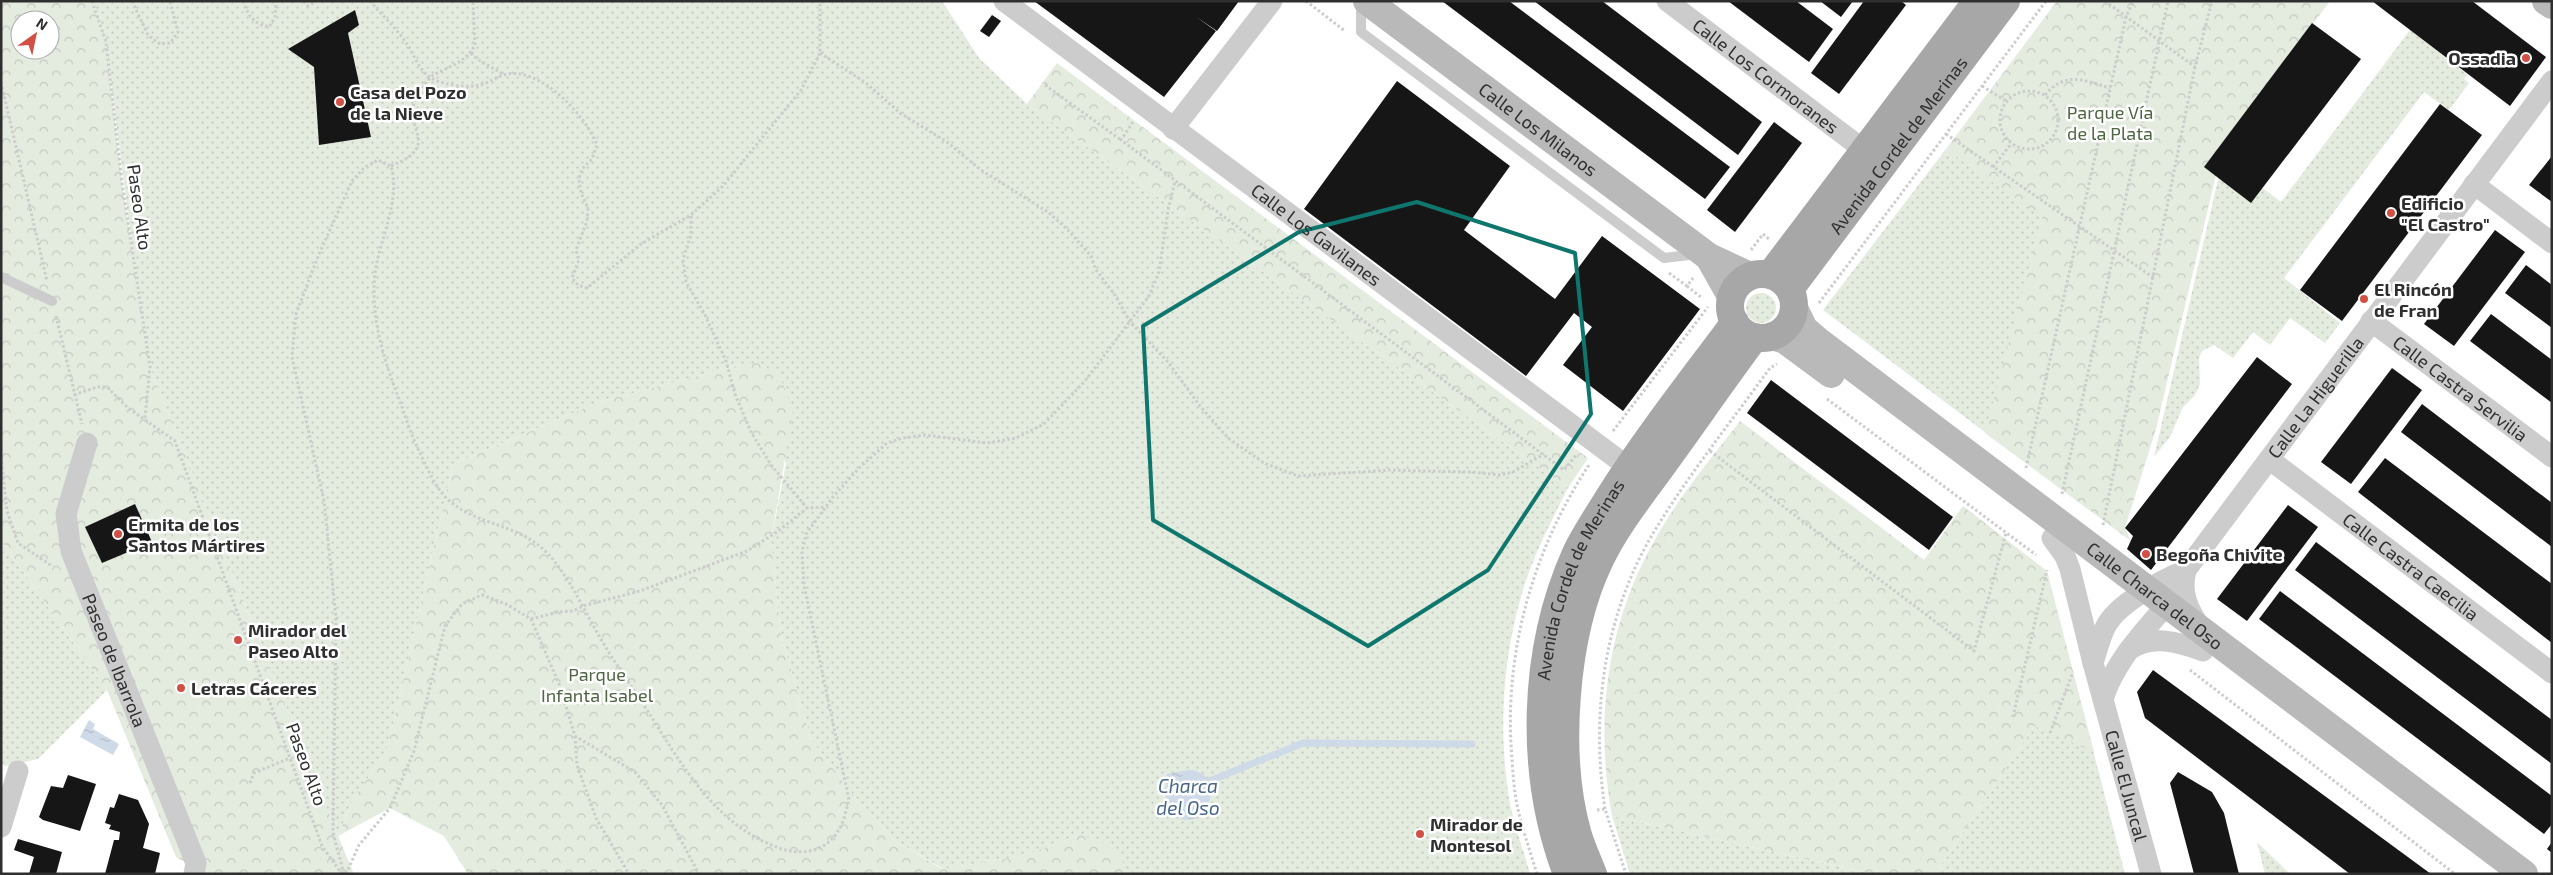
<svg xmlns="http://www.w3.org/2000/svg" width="2553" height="875" font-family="'Exo 2',sans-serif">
	<defs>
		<pattern id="grass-dots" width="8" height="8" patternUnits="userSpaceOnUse" patternTransform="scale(1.25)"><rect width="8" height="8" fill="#e4ebdf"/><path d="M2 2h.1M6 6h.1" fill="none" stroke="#c4cac0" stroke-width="1.8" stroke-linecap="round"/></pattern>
		<pattern id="forest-crowns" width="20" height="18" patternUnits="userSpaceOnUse" patternTransform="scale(1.25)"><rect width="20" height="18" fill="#e4ebdf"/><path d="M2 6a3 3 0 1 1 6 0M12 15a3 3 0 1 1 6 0" fill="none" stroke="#c4cac0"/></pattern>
		<pattern id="water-ripples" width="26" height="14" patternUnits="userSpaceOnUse" patternTransform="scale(1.25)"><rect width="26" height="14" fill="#cedae8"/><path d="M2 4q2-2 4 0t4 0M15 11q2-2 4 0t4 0" fill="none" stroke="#b1bbc7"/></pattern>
	</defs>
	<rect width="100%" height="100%" fill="#fff"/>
	<g fill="url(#grass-dots)">
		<path d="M92 1H942L979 58 1027 104 1568 488C1551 522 1533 556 1522 593 1502 661 1498 735 1510 804 1515 828 1524 851 1530 874H1108L1080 835 1022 856 943 869 893 839 855 797 811 740 781 635 771 541 786 463 736 366 599 402 453 464 387 750 354 798 338 836 150 367 133 254 106 42Z"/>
		<polygon points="2410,30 2468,75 2464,79 2469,83 2449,110 2424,92 2284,278 2340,323 2325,343 2290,318 2270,345 2253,332 2233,358 2214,345 2202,351 2199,358 2200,384 2195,395 2183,407 2170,437 2154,457 2223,158 2281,202"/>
		<polygon points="1946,149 2042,216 2002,445 1823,310"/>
		<circle cx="1761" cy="308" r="15"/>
		<polygon points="1,540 107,690 38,759 6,766 1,764"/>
		<polygon points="2078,692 2125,874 1935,874 2034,726"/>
		<polygon points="1612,816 1872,874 1630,874"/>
		<polygon points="2257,842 2290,874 2265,874"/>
	</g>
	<g fill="url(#forest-crowns)" fill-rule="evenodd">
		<path d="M1 1H92L106 42 122 183 150 367 338 836 354 798 387 750 453 464 599 402 736 366 759 363 780 376 793 411 771 541 781 635 811 740 855 797 893 839 942 869 1022 856 1080 835 1103 842 1120 858 1130 874H468L444 836 390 808 338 836 354 874H205L176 857 107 690 1 540ZM20 20H50V50H20Z"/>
		<polygon points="2057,1 2330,1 2223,145 2156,429 2125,528 2131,541 1985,433 2042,217 1946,149"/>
		<polygon points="1057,63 1588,458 1568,488 1027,104"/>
		<path d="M1740 421 1924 560 1963 506 2047 571 2094 752 2034 726 1935 874H1872L1612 816C1595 723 1606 628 1652 545 1676 500 1709 461 1740 421Z"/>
	</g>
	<g fill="url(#water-ripples)">
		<polygon points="89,720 95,724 93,729 119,744 113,755 80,737"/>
		<path d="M1189 770C1230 772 1207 836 1175 816 1165 809 1170 800 1163 793L1167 784 1163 782 1167 774Z"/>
	</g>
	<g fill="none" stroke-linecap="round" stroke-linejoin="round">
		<polyline stroke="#cedae8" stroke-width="7" points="1207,782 1303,743 1472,744"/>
	</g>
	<g fill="#161616">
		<polygon points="1034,1 1239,1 1217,31 1195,16 1216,31 1164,97"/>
		<polygon points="1442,1 1509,1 1730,167 1705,199"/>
		<polygon points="1534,1 1602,1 1762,122 1738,155"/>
		<polygon points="1728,1 1796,1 1833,29 1809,62"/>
		<polygon points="1820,1 1853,1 1841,17"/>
		<polygon points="1864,1 1901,1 1906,5 1839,94 1811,73"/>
		<polygon points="2372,1 2472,1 2546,57 2510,106"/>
		<polygon points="355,10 359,25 348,33 371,137 319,145 314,67 288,49"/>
		<polygon points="992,15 1001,21 989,37 980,31"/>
		<polygon points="2312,23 2361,59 2251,203 2204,167"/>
		<polygon points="1397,81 1510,166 1464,230 1555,299 1602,236 1700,309 1623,411 1563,365 1592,327 1574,313 1526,376 1304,209"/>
		<polygon points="2440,104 2482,135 2342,321 2300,290"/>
		<polygon points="1774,122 1802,143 1735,232 1707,210"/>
		<polygon points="2552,156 2552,202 2529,185"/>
		<polygon points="2495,230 2525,252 2454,346 2424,324"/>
		<polygon points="2526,265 2552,285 2552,328 2505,293"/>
		<polygon points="2491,314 2552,360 2552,403 2470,341"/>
		<polygon points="2257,357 2292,384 2151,570 2127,549 2133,536 2125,528"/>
		<polygon points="2392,368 2422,390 2351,484 2321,462"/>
		<polygon points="1771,380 1953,517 1929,550 1747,413"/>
		<polygon points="2422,404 2552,503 2552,547 2401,432"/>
		<polygon points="2385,458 2552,584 2552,643 2358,492"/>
		<polygon points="135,504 152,542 102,563 85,527"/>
		<polygon points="2288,505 2318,527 2247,621 2217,599"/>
		<polygon points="2316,542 2552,720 2552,764 2295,570"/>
		<polygon points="2280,591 2552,796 2552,824 2544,834 2259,619"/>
		<polygon points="2153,670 2431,874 2350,874 2145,718 2137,692"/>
		<polygon points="2178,772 2212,792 2224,813 2239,874 2194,874 2170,783"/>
		<polygon points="68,775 96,784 80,831 43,820 39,817 51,786 63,788"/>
		<polygon points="119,794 138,800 149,824 143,848 160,853 155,874 105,874 114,840 119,840 120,832 109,829 111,825 105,823 110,807 114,808"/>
		<polygon points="18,839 62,852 56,874 29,874 34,857 14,850"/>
		<polygon points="2552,842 2552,853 2547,849"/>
	</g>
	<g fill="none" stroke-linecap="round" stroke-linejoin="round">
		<g stroke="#ccc" stroke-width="3" stroke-dasharray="2.5 2.5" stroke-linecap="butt">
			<polyline points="92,1 106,42 122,183 150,367 145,418"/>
			<polyline points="132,1 148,35 160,44 170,43 178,32 170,1"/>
			<path d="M243 1C248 16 254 24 269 27L275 17 276 1"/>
			<polyline points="304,1 308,6 316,1"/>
			<path d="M370 1C382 15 397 29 407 44 415 56 420 74 435 80 447 85 470 89 483 84 492 81 498 76 507 74 542 68 586 116 597 145L592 159 582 169 579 179 581 193 588 208 587 221 576 250 579 260 572 278 578 285 587 288 641 244 691 215 723 186 801 90 820 53V1"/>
			<polyline points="1306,1 1345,31"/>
			<polyline points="2105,1 2195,67"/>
			<path d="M471 53C480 63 493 67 504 75"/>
			<polyline points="820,53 866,83 900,113 947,142 981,170 1048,212 1067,229 1091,256 1096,270 1115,295 1130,322 1168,362 1200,406 1228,438 1264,463 1298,476 1390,470 1470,472 1500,475 1513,472 1544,454"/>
			<polyline points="1,82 47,281"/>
			<polyline points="1045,85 1121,140"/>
			<polyline points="1982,86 2006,101"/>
			<circle cx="2029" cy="120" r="29"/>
			<path d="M2045 95C2066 71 2083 80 2110 88"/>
			<polyline points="1133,122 1121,140 1564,470 1576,455"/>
			<polyline points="1946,134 2154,278"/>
			<path d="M391 166C444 145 401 128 416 98 420 90 426 81 432 76 448 66 465 64 475 45L473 1"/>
			<polyline points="1993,167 2011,144"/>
			<polyline points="691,216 691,235 683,259 686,282 705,315 726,361 735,394 751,432 771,465 807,508"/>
			<polyline points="1751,250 1763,234 1769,239"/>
			<polyline points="1669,273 1687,286 1693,278"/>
			<polyline points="1687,286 1702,298"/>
			<polyline points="1819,303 2046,1"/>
			<polyline points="56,316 82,424"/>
			<polyline points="74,395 97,387 107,387 128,408 175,441 322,846 342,874"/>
			<polyline points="1827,399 2036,555"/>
			<polyline points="1613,431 1708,307"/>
			<polyline points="1710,451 1974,651 2006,533"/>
			<polyline points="1,457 7,511 18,543 52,566"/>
			<polyline points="2026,468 2126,17 2133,1"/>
			<polyline points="2062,494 2168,1"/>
			<polyline points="2103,525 2195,67 2212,1"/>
			<polyline points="531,619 558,612 573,611 583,606 640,591 731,557 747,551 777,532 807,508 825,507"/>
			<polyline points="2190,670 2455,874"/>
			<polyline points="2013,717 2047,570"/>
			<polyline points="2050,733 2073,672"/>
			<polyline points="575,736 577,765 596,818 629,874"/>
			<polyline points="250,783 254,773 290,758"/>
			<path d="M1605 809C1590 709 1605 608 1660 522 1693 469 1733 419 1770 368L1777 364"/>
			<polyline points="1597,810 1605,809 1626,874"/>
			<path d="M344 874 333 833 336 618 324 501 292 357 296 314 319 254 352 181 364 168 378 160 391 166C401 200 380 238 375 273 370 320 385 363 402 407 407 421 412 437 419 451 427 468 437 492 452 503 484 528 526 524 554 561 572 583 584 610 598 634 613 661 631 685 647 710 682 765 715 825 779 848 800 856 826 852 838 831 844 823 846 810 849 800L804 585 802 553 806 534 833 497 859 468 887 443 903 438 925 435 987 443 1016 438 1044 424 1085 381 1149 296 1159 272 1168 210 1175 181"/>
			<polyline points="346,874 359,845 390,808 414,751 445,626 462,604 482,595 506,604 531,619 559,684 575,736 635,772 662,805 699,874"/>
			<path d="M1537 874C1530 851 1522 828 1517 805 1514 790 1513 774 1512 759 1503 656 1532 551 1589 465"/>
		</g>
		<g stroke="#ccc" stroke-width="10">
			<polyline points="1361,2 1361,32 1664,258 1697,254"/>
			<polyline points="1,277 52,301"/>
		</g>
		<g stroke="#ccc" stroke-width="21">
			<path id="s1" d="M1004 1 1628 467"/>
			<path id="s2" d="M1667 1 1864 150"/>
			<polyline points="1173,129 1272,1"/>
			<polyline points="2474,184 2552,243"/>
			<path id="s3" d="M2371 321 2552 457"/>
			<path id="s4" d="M87 443 66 514 71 551 196 863 194 874"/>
			<path id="s5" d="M2269 459 2552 673"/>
			<path id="s6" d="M2052 538 2065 556 2070 569 2093 663 2151 874"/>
			<path id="s7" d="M2201 628C2188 609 2180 593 2186 570L2552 81"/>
			<path d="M2129 650C2152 634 2179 642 2203 651"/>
			<path d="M2093 663C2097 651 2100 637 2106 626 2118 603 2162 580 2186 570"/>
			<path d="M2104 696C2118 655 2150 626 2176 593"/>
			<polyline points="1,827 18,771"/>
		</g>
		<g stroke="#b9b9b9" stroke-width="28">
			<path id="s8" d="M1367 1 1709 257 1750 276"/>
			<polyline points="2546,1 2552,5"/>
			<polyline points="1709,257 1731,296"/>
			<path id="s9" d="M1794 308 1804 329 1818 341 2524 874"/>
			<polyline points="1772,336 1785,340 1831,374"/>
		</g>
		<g stroke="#a7a7a7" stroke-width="28">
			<circle cx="1762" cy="306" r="32"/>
			<polyline points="1770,275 1977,1"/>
			<path id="s10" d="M1790 289 2006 1"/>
			<path id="s11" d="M1567 874C1529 774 1532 651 1576 553 1585 534 1598 515 1609 497 1647 437 1692 380 1735 322"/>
			<path d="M1593 874C1588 861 1582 848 1578 835 1555 756 1564 634 1600 560 1615 528 1639 498 1660 469 1692 425 1723 380 1755 337"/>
		</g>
	</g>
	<path fill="none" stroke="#0f766e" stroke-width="4" stroke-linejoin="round" d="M1417 202 1575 253 1591 414 1488 570 1368 646 1153 520 1143 326 1299 232Z"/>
	<g fill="#d15046" stroke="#fff" stroke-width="2">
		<circle cx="2526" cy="58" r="5"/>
		<circle cx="340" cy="102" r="5"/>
		<circle cx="2391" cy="213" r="5"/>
		<circle cx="2364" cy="299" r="5"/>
		<circle cx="118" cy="534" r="5"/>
		<circle cx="2146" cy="554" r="5"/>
		<circle cx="238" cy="640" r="5"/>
		<circle cx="181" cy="688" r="5"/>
		<circle cx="1420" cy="834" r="5"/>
	</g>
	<g text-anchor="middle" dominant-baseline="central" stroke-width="5" stroke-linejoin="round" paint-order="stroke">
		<g font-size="18" font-weight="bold" fill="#2f2f2f" stroke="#fff" text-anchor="start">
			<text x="2516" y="58" text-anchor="end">Ossadia</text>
			<text x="350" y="92">Casa del Pozo<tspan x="350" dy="21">de la Nieve</tspan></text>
			<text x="2401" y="203">Edificio<tspan x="2401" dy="21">"El Castro"</tspan></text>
			<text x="2374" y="289">El Rincón<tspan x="2374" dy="21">de Fran</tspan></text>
			<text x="128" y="524">Ermita de los<tspan x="128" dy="21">Santos Mártires</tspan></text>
			<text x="2156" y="554">Begoña Chivite</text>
			<text x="248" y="630">Mirador del<tspan x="248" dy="21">Paseo Alto</tspan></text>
			<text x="191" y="688">Letras Cáceres</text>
			<text x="1430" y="824">Mirador de<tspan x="1430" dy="21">Montesol</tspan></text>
		</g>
		<g font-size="18" fill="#2f2f2f" stroke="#fff">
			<text stroke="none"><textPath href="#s2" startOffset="124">Calle Los Cormoranes</textPath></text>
			<text stroke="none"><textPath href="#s8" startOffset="214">Calle Los Milanos</textPath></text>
			<text stroke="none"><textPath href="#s10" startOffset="180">Avenida Cordel de Merinas</textPath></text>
			<text transform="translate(140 207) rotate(82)">Paseo Alto</text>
			<text stroke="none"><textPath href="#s1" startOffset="390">Calle Los Gavilanes</textPath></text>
			<text stroke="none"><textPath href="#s3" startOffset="112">Calle Castra Servilia</textPath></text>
			<text stroke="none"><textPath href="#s7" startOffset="278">Calle La Higuerilla</textPath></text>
			<text stroke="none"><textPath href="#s5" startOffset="178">Calle Castra Caecilia</textPath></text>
			<text stroke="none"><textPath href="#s11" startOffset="305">Avenida Cordel de Merinas</textPath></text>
			<text stroke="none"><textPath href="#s9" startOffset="464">Calle Charca del Oso</textPath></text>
			<text stroke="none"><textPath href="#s4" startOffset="229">Paseo de Ibarrola</textPath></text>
			<text transform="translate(307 764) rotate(70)">Paseo Alto</text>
			<text stroke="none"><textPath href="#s6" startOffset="260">Calle El Juncal</textPath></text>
		</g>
		<g font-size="18" fill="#4e6642" stroke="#fff">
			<text x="2110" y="112">Parque Vía<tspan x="2110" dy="21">de la Plata</tspan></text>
			<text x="597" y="674">Parque<tspan x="597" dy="21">Infanta Isabel</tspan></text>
		</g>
		<g font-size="19" font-style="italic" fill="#466689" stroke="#fff">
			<text x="1188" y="785">Charca<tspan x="1188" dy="22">del Oso</tspan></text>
		</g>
	</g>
	<rect width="2553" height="875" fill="none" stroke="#2f2f2f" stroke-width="5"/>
	<g transform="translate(35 35) rotate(33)"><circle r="24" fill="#ffffff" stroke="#acacac"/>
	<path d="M0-4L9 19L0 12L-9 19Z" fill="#d15046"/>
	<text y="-8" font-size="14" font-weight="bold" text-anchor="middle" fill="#2f2f2f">N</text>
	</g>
</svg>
